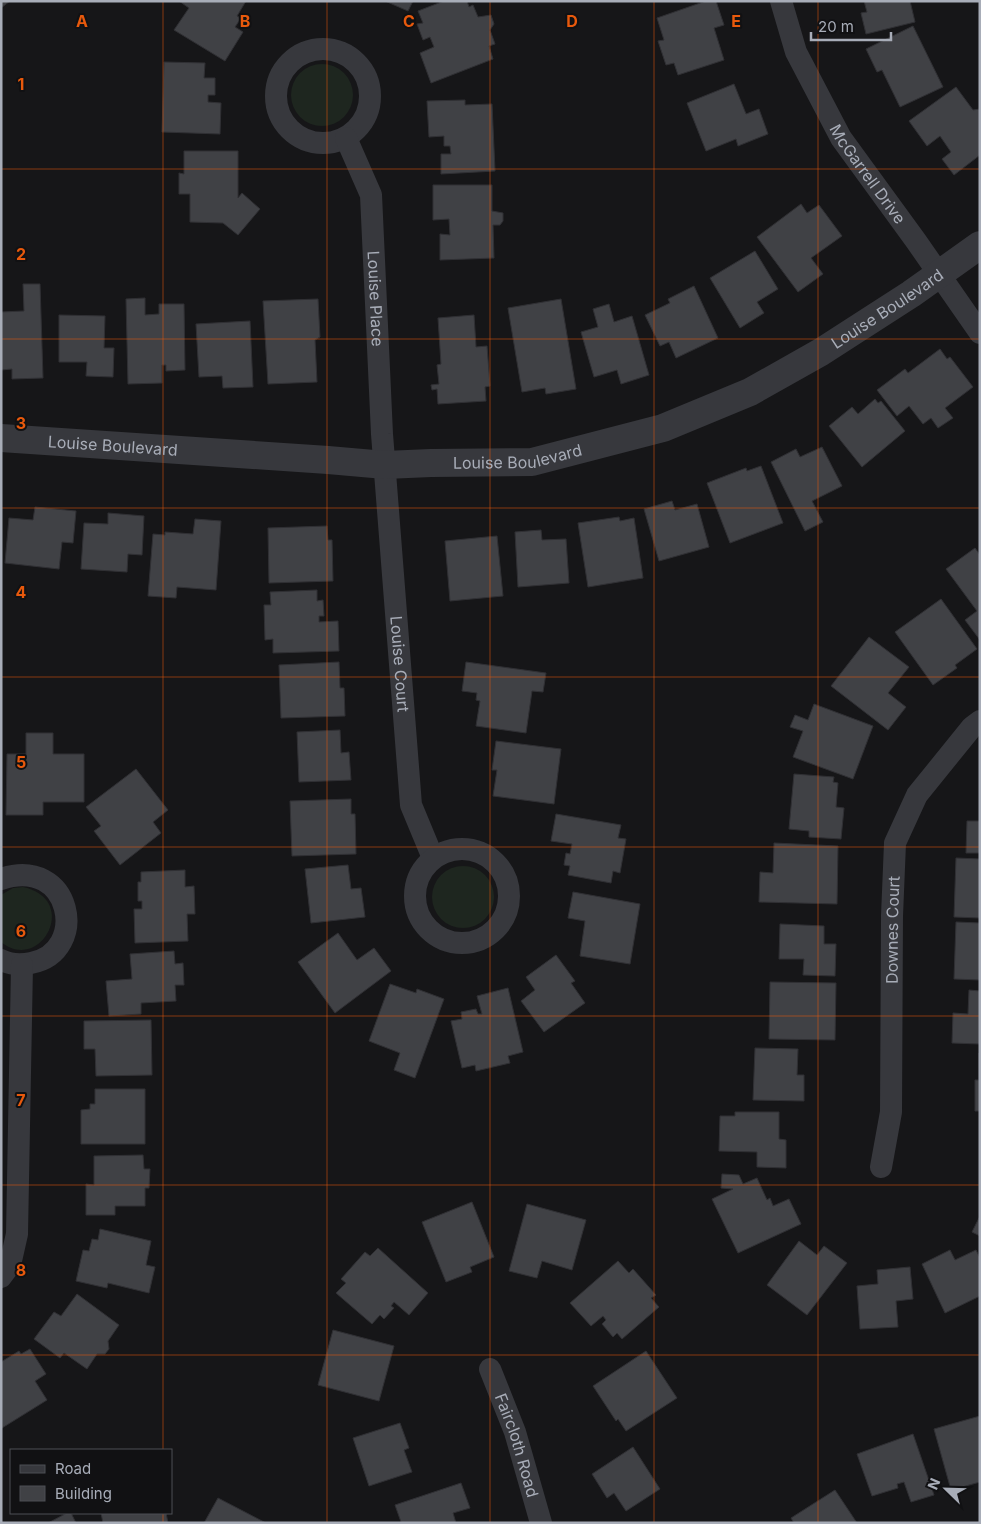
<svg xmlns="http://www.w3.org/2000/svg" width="981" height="1524" font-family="Inter,sans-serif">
	<rect width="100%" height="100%" fill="#161618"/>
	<g fill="#1e261f">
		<circle cx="322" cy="95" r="31"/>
		<circle cx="463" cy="897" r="31"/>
		<path d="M23 887C81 900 40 974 1 942V895L13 888Z"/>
	</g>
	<g fill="#404145" stroke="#303034">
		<polygon points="1,1 10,1 1,8"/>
		<polygon points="179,1 246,1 237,16 241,18 235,27 243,32 225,61 174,30 189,8"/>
		<polygon points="385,1 413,1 408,11"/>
		<polygon points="444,1 467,1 469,7 473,5 478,17 491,15 494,24 490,30 495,44 489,46 493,59 431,83 420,53 434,47 430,37 423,40 417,24 423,23 418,11"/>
		<polygon points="706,1 716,1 724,25 714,28 724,60 678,75 674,63 666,65 658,41 664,40 657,18"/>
		<polygon points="864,1 910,1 915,22 866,34 861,13 867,12"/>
		<polygon points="913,26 943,87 900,107 882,70 877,72 866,49"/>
		<polygon points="164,62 205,63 204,78 215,78 215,95 208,95 208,102 221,103 220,134 162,132"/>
		<polygon points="734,84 746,114 759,109 768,134 738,146 736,139 706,151 687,103"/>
		<polygon points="956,87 973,110 980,109 980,155 954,175 942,159 951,152 940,136 927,146 909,121"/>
		<polygon points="465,100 465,105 492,104 495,171 441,174 441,154 451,154 450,146 444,146 444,136 429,137 427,101"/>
		<polygon points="184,151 238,151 238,198 242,193 260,209 238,235 223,223 190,222 190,194 179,194 179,173 184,174"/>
		<polygon points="433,185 492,185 492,211 503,213 503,221 500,225 493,225 494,258 440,260 440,234 450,235 449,219 433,220"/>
		<polygon points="801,204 807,213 819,205 842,236 811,258 823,274 798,292 757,237"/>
		<polygon points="755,251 778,289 757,302 764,313 740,328 710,278"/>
		<polygon points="23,284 40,284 43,378 12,379 12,369 1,370 1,312 24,311"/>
		<polygon points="694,286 718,338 676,358 669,342 660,346 645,315 670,303 668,299"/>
		<polygon points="145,298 145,315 159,314 159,304 184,304 185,370 166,371 166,365 162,365 162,383 128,384 126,299"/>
		<polygon points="318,299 320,337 315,340 317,382 268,384 263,301"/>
		<polygon points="561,299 576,389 546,394 545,388 522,392 508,308"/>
		<polygon points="609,304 614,322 632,316 649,375 621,384 617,370 594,377 581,332 598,327 593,309"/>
		<polygon points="59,315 105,316 104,348 114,348 113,377 86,376 87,362 59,362"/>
		<polygon points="474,315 476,347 487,346 490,386 485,387 486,401 438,404 437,389 432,390 431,385 439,384 437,365 441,364 438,318"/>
		<polygon points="250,321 253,387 223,388 222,376 199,377 196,324"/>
		<polygon points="940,349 947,359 950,357 973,387 945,408 953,418 938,428 931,418 923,424 909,406 897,416 877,390 905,369 908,373"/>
		<polygon points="875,399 878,403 881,401 905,431 862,467 829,426 852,407 858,414"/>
		<polygon points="822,447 842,486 812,501 823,522 805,531 771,462 796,449 800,457"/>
		<polygon points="761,466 783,523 730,543 707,483 746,468 747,471"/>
		<polygon points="672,501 675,510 697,504 709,547 659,561 644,509"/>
		<polygon points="35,507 76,511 73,543 62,542 59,569 5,563 9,518 33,520"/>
		<polygon points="108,513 144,516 142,555 128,554 127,572 81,569 84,523 108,524"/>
		<polygon points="619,517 620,521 634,518 643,578 588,587 578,523"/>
		<polygon points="195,519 221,521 216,590 177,587 176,598 148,596 153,534 165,535 165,532 193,534"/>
		<polygon points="327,526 328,540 332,540 333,581 269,583 268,528"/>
		<polygon points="541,530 542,540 566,539 569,583 518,587 515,532"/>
		<polygon points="497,536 503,596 450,601 445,541"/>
		<polygon points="975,548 980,555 980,640 965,620 977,611 946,569"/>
		<polygon points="317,590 317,601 323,600 324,616 319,616 319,622 338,621 339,651 273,653 273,639 265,640 264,605 271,605 270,592"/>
		<polygon points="941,599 977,649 955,665 957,668 933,685 895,632"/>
		<polygon points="869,637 909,667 888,693 906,707 888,730 831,686"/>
		<polygon points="339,662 340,688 344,688 345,716 281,718 279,665"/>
		<polygon points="466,662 546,673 543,692 532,691 526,733 476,726 480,701 476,700 477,693 462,691"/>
		<polygon points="814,704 873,726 853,779 793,757 803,731 790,727 795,715 808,720"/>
		<polygon points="340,730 341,753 349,752 351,780 299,782 297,732"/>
		<polygon points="26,733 53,733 53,754 84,754 84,802 43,802 43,815 6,815 7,754 26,754"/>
		<polygon points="496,741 561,749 554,804 493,796 497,770 492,770"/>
		<polygon points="136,769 168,810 153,822 161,833 120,865 94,831 101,826 86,807"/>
		<polygon points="794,774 834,777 833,782 838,783 836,807 844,808 841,839 809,837 809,831 789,829"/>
		<polygon points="351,799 351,814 355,814 356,854 292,856 290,801"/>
		<polygon points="556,814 621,825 618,838 626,839 620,873 613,871 611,883 568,875 570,866 564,865 566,853 570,854 572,844 551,841"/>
		<polygon points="967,821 980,821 980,853 966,853"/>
		<polygon points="774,843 838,846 837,904 759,902 760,872 773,873"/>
		<polygon points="956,858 980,859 980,918 954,917"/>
		<polygon points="348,865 351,889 361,888 365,917 311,923 305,869"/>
		<polygon points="185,870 185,887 194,886 195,914 187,914 188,941 135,943 134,909 142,909 142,901 138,901 138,882 141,882 141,872"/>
		<polygon points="573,892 640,904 630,964 580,956 585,921 568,918"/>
		<polygon points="956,922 980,923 980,980 954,979"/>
		<polygon points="780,924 824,926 824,944 836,944 835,976 803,975 804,959 779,959"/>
		<polygon points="338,933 357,960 374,948 391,971 335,1013 298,962"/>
		<polygon points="174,951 175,964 183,963 184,985 175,985 176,1001 141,1003 141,1014 109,1016 106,981 132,979 130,954"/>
		<polygon points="556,955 575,981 571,983 585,1003 544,1032 521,1001 535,990 526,977"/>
		<polygon points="770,982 836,983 835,1040 769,1039"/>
		<polygon points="390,984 416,993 417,989 444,999 415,1078 394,1070 400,1053 369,1041"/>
		<polygon points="508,988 523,1052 508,1056 510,1063 476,1071 475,1065 462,1068 451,1021 462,1019 461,1012 476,1009 478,1014 482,1014 477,996"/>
		<polygon points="969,990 980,991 980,1044 952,1043 953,1013 968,1014"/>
		<polygon points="151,1020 152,1075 96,1076 95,1049 84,1049 84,1021"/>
		<polygon points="755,1048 798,1049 797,1075 804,1075 804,1101 753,1100"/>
		<polygon points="979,1053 980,1111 975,1111 975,1080 979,1080"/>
		<polygon points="95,1089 145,1089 145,1144 81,1144 81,1110 90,1109 90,1104 95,1104"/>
		<polygon points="735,1112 779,1112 779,1139 786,1140 786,1168 757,1167 757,1152 719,1151 720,1116 735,1116"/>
		<polygon points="143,1155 144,1169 150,1169 149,1188 145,1188 145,1206 115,1206 115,1215 86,1215 86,1184 94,1185 94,1156"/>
		<polygon points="722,1174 739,1175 743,1184 757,1178 767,1200 770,1198 773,1206 789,1199 801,1224 738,1253 712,1199 733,1189 721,1188"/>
		<polygon points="472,1202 494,1257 470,1267 472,1272 446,1282 422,1222"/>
		<polygon points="527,1204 586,1220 572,1270 542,1261 537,1278 509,1271"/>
		<polygon points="980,1216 980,1236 972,1232"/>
		<polygon points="100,1229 151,1241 146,1265 155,1267 149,1293 108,1283 107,1288 76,1281 83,1250 89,1251 92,1239 98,1240"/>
		<polygon points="799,1241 817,1255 824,1246 847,1263 807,1315 767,1285"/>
		<polygon points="378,1248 428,1293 409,1315 394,1302 391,1306 394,1308 384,1319 380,1315 372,1324 336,1293 346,1283 341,1279 365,1252 370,1256"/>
		<polygon points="950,1250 955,1260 976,1250 980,1258 980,1296 945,1313 922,1264"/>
		<polygon points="618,1261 629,1273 633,1269 656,1295 651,1298 659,1307 622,1339 617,1333 613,1337 602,1324 606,1320 603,1316 591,1326 570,1303"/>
		<polygon points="910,1267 913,1299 896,1301 898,1327 860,1329 857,1286 878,1284 877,1270"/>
		<polygon points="77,1294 119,1325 108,1341 109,1349 105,1354 97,1354 87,1369 64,1353 60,1358 34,1339 54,1312 61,1316"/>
		<polygon points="333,1330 394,1346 379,1401 318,1385"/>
		<polygon points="30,1349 46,1374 35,1381 47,1400 2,1428 1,1362 19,1351 21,1354"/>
		<polygon points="646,1351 677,1398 626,1431 618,1419 616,1421 593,1386"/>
		<polygon points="980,1416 980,1482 951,1490 934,1429"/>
		<polygon points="400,1423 409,1448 404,1450 412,1472 369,1486 353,1438"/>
		<polygon points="913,1434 934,1495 911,1502 904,1482 897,1484 898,1488 872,1496 857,1454"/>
		<polygon points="633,1447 660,1489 626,1511 614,1493 607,1498 592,1474"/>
		<polygon points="461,1483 470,1508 453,1513 456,1523 399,1523 401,1522 395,1505"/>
		<polygon points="835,1490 857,1523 794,1523 791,1518"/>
		<polygon points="218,1498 266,1523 204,1523"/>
		<polygon points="67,1513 71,1513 76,1523 48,1523"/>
		<polygon points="101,1513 166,1513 168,1523 103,1523"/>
	</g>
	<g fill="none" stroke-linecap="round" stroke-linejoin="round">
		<g stroke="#37383d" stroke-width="22">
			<path id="s1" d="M781 1 796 52 841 138 916 241 980 333"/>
			<circle cx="323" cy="96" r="47"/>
			<path id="s2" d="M346 138 371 195 382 434 411 805 433 858"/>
			<circle cx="462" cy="896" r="47"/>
			<path d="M1 879C72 855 90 952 31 963 21 965 11 965 1 960"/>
			<path id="s3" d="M881 1167 891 1112 892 916 895 843 917 795 972 727 980 721"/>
			<polyline points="1,1277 10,1265 17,1234 22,965"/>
			<path id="s4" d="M490 1369 515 1432 541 1523"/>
		</g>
		<path stroke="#37383d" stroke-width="28" id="s5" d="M1 438 328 460 385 465 431 463 532 462 663 428 750 392 821 352 911 294 980 245"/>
	</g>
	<path fill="none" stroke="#e8590c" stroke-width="1" stroke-opacity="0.55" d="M163 1V1450M327 1V1523M490 1V1523M654 1V1523M818 1V1523M1 169H980M1 339H980M1 508H980M1 677H980M1 847H980M1 1016H980M1 1185H980M1 1355H980M163 1513V1523"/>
	<g text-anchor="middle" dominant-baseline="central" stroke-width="4" stroke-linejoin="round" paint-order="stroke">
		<g font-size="16" fill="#a8adb8" stroke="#111113">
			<text stroke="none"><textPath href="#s1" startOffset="195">McGarrell Drive</textPath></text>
			<text stroke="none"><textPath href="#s2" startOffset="166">Louise Place</textPath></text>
			<text stroke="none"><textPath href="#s5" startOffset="922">Louise Boulevard</textPath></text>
			<text stroke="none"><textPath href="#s5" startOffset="112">Louise Boulevard</textPath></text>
			<text stroke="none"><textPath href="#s5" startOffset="518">Louise Boulevard</textPath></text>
			<text stroke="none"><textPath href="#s2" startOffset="532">Louise Court</textPath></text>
			<text stroke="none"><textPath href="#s3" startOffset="238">Downes Court</textPath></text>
			<text stroke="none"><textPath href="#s4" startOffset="81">Faircloth Road</textPath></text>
		</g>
	</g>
	<g font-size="16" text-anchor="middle" font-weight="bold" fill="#e8590c" stroke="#111113" stroke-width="4" stroke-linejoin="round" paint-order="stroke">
		<text x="82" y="27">A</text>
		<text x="245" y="27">B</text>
		<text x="409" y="27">C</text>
		<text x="572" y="27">D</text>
		<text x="736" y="27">E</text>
		<text x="21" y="90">1</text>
		<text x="21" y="260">2</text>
		<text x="21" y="429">3</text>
		<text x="21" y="598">4</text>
		<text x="21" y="768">5</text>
		<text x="21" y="937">6</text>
		<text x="21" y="1106">7</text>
		<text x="21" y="1276">8</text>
	</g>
	<rect width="981" height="1524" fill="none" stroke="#a8adb8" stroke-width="5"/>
	<rect x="10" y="1449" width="162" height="65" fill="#111113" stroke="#4d4f55"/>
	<rect x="20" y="1465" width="25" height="8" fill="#37383d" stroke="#4d4f55"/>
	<text x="55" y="1474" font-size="15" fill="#a8adb8">Road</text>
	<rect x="20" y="1486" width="25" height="15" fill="#404145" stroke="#4d4f55"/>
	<text x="55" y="1499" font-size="15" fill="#a8adb8">Building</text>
	<g transform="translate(946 1489) rotate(293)" stroke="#111113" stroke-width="4" paint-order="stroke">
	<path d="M0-4L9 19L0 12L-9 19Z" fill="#a8adb8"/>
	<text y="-8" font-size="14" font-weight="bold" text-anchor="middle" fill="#a8adb8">N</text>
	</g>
	<path d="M811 32v8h80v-8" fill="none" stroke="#a8adb8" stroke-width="2.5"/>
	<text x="818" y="32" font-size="15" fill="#a8adb8" stroke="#111113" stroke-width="4" paint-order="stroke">20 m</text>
</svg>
